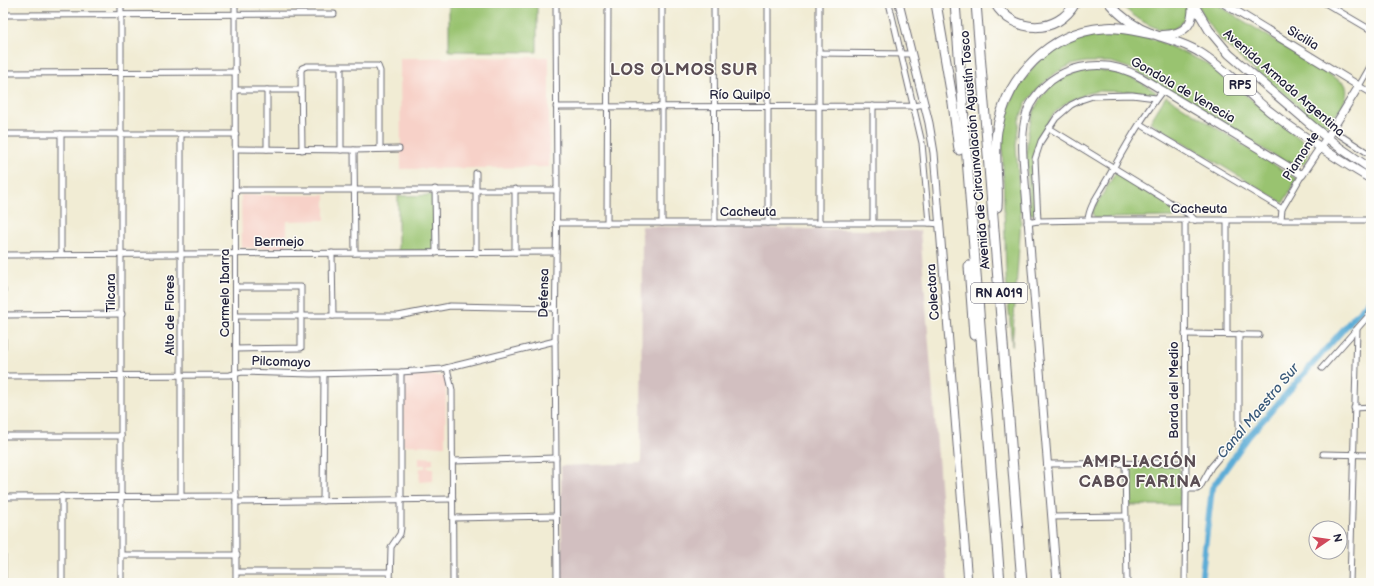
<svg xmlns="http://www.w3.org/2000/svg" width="1374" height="586" font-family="'Balsamiq Sans',sans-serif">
	<rect width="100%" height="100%" fill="#fdfcf7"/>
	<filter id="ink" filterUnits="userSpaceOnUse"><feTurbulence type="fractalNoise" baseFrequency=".025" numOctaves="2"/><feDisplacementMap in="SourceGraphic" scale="8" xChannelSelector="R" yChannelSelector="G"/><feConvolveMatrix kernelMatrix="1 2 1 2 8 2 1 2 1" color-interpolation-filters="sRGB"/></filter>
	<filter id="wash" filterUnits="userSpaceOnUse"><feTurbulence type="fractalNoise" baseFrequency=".012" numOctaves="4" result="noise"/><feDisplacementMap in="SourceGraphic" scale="16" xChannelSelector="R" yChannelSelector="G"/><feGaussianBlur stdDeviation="0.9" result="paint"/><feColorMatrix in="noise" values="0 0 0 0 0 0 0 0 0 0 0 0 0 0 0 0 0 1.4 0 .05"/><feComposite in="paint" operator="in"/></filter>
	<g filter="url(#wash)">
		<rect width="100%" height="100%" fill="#f1ecd4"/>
		<g fill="#f7d1c8">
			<polygon points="549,57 549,167 401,169 400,58"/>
			<polygon points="241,195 325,195 325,220 287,221 287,248 242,248"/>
			<polygon points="404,375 446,376 445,446 403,445"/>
			<polygon points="419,457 433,458 433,464 428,465 427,468 433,468 433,481 419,482 420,468 425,468 425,465 419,465"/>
		</g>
		<polygon fill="#d2bfc0" points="642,226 920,231 948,583 809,583 809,582 562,583 561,466 641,463"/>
		<g fill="#99c36f" stroke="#5e7255">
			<polygon points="449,3 537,3 537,52 449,51"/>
			<path d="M1119 3H1185C1187 9 1187 15 1183 21 1168 44 1132 16 1119 3Z"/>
			<path d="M1197 3H1215L1345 84C1352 99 1336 113 1328 125 1303 125 1296 95 1273 88L1221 40 1208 23Z"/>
			<path d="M1120 30 1156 40 1206 63 1305 143C1309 152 1310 156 1304 164H1288L1132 69 1111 62H1086L1071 65 1057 72 1040 86 1025 105 1019 121 1016 145 1021 218 1012 346 1006 277 1002 137 1003 122 1014 94 1035 65 1046 54 1060 46 1088 33Z"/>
			<path d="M1090 70C1118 71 1133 76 1156 92L1154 96 1144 92 1097 91 1086 94 1066 103 1053 114 1041 135 1033 155 1036 214H1030C1028 174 1017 120 1049 88 1059 77 1076 73 1090 70Z"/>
			<polygon points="1166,96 1297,179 1283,203 1150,122"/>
			<polygon points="1116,172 1181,213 1182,216 1179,217 1097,218 1094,217 1092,212"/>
			<polygon points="434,195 434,251 398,251 398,196"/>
			<polygon points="1133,465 1177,465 1180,470 1180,505 1129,505 1129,471"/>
		</g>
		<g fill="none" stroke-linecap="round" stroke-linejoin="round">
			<polyline stroke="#5bacd6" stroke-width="6" points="1201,583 1212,488 1249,436 1371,298"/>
		</g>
	</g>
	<g filter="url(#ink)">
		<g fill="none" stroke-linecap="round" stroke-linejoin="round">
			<defs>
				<g id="street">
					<polyline points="235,3 236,583"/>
					<polyline points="556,3 557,190 555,341 557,583"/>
					<polyline points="662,3 662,223"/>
					<polyline points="714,3 715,223"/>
					<polyline points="819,3 819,223"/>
					<polyline points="889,3 922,143 929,223"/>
					<polyline points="1325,3 1371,30"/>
					<polyline points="3,15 334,14"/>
					<polyline points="819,53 912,54"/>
					<polyline points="1371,65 1359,86 1371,93"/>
					<polyline points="341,67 341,150"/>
					<polyline points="3,73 236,72"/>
					<polyline points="236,90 301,90"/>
					<polyline points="267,90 267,149"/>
					<polyline points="873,106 873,223"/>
					<polyline points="556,107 913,106 925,104"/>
					<polyline points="1140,124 1282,209"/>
					<polyline points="1049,128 1168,201 1191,216 1195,220"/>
					<polyline points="1332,130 1371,155"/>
					<polyline points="3,134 236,134"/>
					<polyline points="236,149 354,150 399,149"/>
					<polyline points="302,150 301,71 302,68 307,66 378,66 380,71 380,149"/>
					<polyline points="354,150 355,253"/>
					<polyline points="435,189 436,253"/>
					<polyline points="236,190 557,190"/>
					<path d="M1088 220C1089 206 1099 194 1106 181 1123 151 1141 118 1163 90"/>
					<polyline points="1185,220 1186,489 1185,583"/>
					<polyline points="1281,220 1282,209 1302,175"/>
					<polyline points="1038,221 1035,159 1041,141 1056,118 1071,105 1081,100 1093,96 1132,95 1156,98"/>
					<polyline points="556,223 929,223 940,224"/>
					<polyline points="607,223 608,3"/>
					<polyline points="768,223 768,3"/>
					<polyline points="1027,223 1038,221 1088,220 1371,220"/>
					<polyline points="515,252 515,189"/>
					<polyline points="332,253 333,316"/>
					<polyline points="476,253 476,173"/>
					<polyline points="61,254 61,134"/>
					<polyline points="3,255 556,252"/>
					<polyline points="3,290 3,347"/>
					<polyline points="3,315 122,314"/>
					<polyline points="236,316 398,316 450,306 555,308"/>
					<polyline points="1185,334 1259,335"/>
					<polyline points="1227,334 1227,221"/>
					<polyline points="236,349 301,348 301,287 236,287"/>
					<polyline points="447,368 452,390 453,583"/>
					<polyline points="1322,368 1371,313"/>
					<polyline points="3,376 230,375 242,372 311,374 401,372 442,369 555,341"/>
					<polyline points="1354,408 1371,407"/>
					<polyline points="3,436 121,436"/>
					<polyline points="1323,454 1371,455"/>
					<polyline points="453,461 556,458"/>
					<polyline points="1125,463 1127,583"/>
					<polyline points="1048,464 1186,463"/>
					<polyline points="1186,489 1197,489 1200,487 1211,467 1239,434 1239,334"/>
					<polyline points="181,496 181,134"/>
					<polyline points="3,497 236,496"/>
					<polyline points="323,501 324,374"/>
					<polyline points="236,502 453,499"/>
					<polyline points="1052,517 1125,516"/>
					<polyline points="454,518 556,516"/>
					<polyline points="3,552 3,583"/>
					<polyline points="121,555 237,555"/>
					<polyline points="237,572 390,572"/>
					<polyline points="62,583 62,496"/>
					<polyline points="121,583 121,3"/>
					<polyline points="390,583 391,547 400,534 401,528 401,372"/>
					<polyline points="1350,583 1357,329"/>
				</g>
				<g id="secondary">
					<polyline points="899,3 929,123 934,153 968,583"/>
					<path d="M1057 583 1023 157C1022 140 1022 120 1030 105 1053 64 1103 55 1142 78L1302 175 1332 130 1359 86 1223 3"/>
				</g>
				<g id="primary">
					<path d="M1109 3C1121 17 1137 28 1153 34 1169 40 1185 43 1199 52 1224 67 1245 91 1268 110 1301 136 1336 158 1371 179"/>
					<polyline points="1193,3 1209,30 1229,54 1316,129 1339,147 1371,169"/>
					<path d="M1163 35C1183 35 1195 25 1192 4"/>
				</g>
				<g id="highway">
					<polyline points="936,3 953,103 959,150"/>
					<polyline points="955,3 1000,583"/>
					<polyline points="976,3 1022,583"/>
					<path d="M995 3C1013 34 1058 35 1075 3"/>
					<path d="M997 207C999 182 993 156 997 131 1006 78 1049 32 1104 28 1120 26 1136 31 1152 34"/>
					<polyline points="969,266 974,335"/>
				</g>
			</defs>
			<use href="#street" stroke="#6a6971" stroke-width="7"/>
			<use href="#secondary" stroke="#6a6971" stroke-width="9"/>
			<use href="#primary" stroke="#6a6971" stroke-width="10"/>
			<use href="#highway" stroke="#6a6971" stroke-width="11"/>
			<use href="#street" stroke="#fff" stroke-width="5"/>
			<use href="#secondary" stroke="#fff" stroke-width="7"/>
			<use href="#primary" stroke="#fff" stroke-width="8"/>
			<use href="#highway" stroke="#fff" stroke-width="9"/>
		</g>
	</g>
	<g text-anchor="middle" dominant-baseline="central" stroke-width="3" stroke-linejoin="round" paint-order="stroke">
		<g fill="#fdfcf7" stroke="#646373" stroke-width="1">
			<rect x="1224" y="75" width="32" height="20" rx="3"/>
			<rect x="971" y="283" width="56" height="20" rx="3"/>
		</g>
		<g font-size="12" font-weight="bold" fill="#22223b">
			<text x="1240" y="85">RP5</text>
			<text x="999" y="293">RN A019</text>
		</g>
		<g font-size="13" fill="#22223b" stroke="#fdfcf7">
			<text transform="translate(1303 38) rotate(31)">Sicilia</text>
			<text transform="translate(1284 83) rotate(41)">Avenida Armada Argentina</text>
			<text transform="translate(1183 90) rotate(30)">Gondola de Venecia</text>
			<text x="740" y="95">Río Quilpo</text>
			<text transform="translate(975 150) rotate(-95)">Avenida de Circunvalación Agustín Tosco</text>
			<text transform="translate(1301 156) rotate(-57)">Piamonte</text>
			<text x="1199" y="209">Cacheuta</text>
			<text x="748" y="212">Cacheuta</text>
			<text x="279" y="242">Bermejo</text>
			<text transform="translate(933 292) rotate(-94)">Colectora</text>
			<text transform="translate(111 293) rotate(-90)">Tilcara</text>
			<text transform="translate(225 293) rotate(-90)">Carmelo Ibarra</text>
			<text transform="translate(544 293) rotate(-89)">Defensa</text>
			<text transform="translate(170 315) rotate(-90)">Alto de Flores</text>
			<text transform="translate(281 362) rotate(2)">Pilcomayo</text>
			<text transform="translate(1174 390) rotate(-90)">Barda del Medio</text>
		</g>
		<g font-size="14" font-style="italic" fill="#395979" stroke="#fdfcf7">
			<text transform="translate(1258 411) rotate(-50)">Canal Maestro Sur</text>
		</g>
		<g font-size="17" font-weight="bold" letter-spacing="1" fill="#5b4e54" stroke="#fdfcf7">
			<text x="684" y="70">LOS OLMOS SUR</text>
			<text x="1140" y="462">AMPLIACIÓN<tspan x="1140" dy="20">CABO FARINA</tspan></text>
		</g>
	</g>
	<rect width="1374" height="586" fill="none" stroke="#fdfcf7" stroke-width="16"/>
	<g transform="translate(1328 540) rotate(77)"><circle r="19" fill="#fdfcf7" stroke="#a5a5ac"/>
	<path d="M0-3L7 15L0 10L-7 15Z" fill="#d1495b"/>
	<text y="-6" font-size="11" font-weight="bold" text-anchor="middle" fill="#22223b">N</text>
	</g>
</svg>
